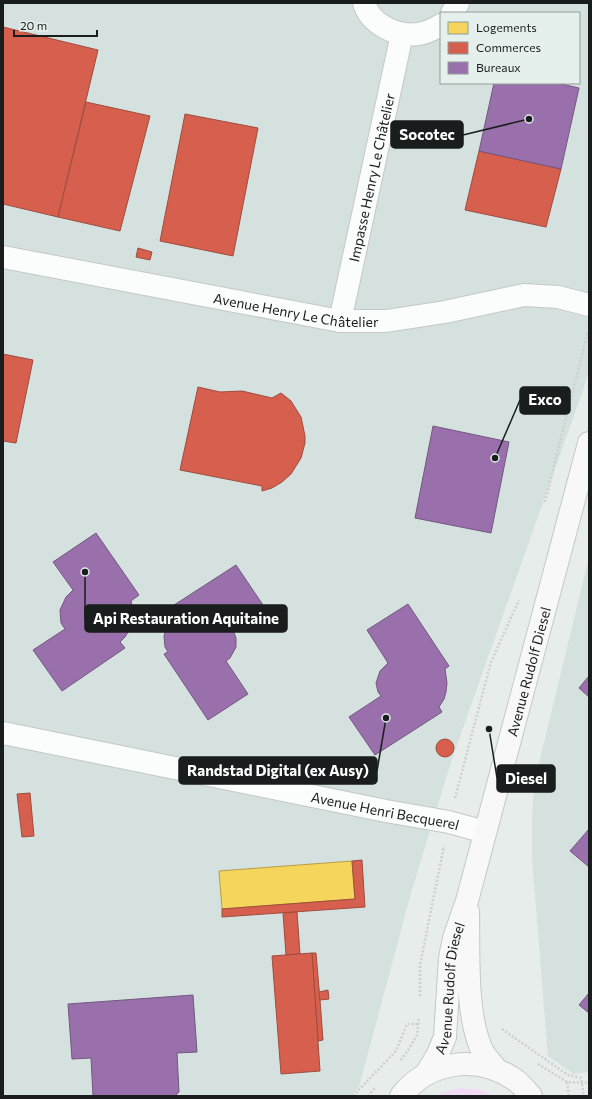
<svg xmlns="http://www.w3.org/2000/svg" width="592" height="1099" font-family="Commissioner,sans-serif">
	<rect width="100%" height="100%" fill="#e7edeb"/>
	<g fill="#d5e1de" fill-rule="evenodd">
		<path d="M3 3H589V373L452 759 411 893 359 1087 351 1096H3ZM441 13H579V83H441Z"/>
		<polygon points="589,557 589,1072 574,1074 548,1056 532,859 532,819 534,784"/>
	</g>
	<polygon fill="#f1dbf5" points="461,1088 481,1090 494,1096 436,1096 443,1092"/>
	<polygon fill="#f6d55c" stroke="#b49e49" points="352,861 355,899 222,909 219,871"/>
	<g fill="#d6604d" stroke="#9e4c3f">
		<polygon points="3,27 98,50 58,217 3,204"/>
		<polygon points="86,102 150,116 120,231 58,217"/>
		<polygon points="185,114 258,128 233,256 160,241"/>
		<polygon points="479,151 561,169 546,227 465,210"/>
		<polygon points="138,248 152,252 150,260 136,257"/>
		<polygon points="3,354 33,360 16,443 3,441"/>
		<polygon points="198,387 220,392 242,391 272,398 281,393 291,401 301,417 305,436 305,443 301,458 291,474 282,482 272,488 262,491 262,486 180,470"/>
		<circle cx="445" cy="748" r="9"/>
		<polygon points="30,793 34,836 22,837 17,794"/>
		<polygon points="362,860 365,907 222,917 222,909 355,899 352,861"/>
		<polygon points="297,912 300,954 286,955 283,913"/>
		<polygon points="312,953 316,953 320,1000 323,1040 318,1041"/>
		<polygon points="312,953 320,1071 281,1074 272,956"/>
		<polygon points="328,990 329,999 320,1000 319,992"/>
	</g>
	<g fill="#9970ab" stroke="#735780">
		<polygon points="494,83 557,83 579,88 561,169 479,151"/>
		<polygon points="433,426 509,442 491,533 415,518"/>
		<polygon points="96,533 139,595 131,601 133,613 132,626 125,637 120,642 125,648 62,691 33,650 65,629 61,623 60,610 66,597 73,590 53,562"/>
		<polygon points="236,565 265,608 233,630 236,638 236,647 230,658 226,661 248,694 208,720 164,654 168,652 165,647 164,636 167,625 174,613 171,607"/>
		<polygon points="408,604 449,666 445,669 447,683 446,692 444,699 439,707 442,712 375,755 349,717 381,696 378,692 376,683 380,671 388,663 367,630"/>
		<polygon points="589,676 589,697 579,688"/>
		<polygon points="589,829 589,867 570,851"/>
		<polygon points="589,993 589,1013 579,1005"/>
		<polygon points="193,995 197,1052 177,1053 179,1092 175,1096 93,1096 91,1058 72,1059 68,1004"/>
	</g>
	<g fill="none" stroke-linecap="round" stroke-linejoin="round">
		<defs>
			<g id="street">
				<path d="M364 3C370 24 396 37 418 34 426 33 434 29 441 25"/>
				<polyline points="452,13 458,3"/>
				<path id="s1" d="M3 257 340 321H386L445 312 524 295 558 297 589 305"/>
				<path id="s2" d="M340 321 402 34"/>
				<path id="s3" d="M3 733 386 811 449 822 485 832"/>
			</g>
			<g id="secondary">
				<path d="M468 912C469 951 465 1017 483 1052 486 1058 492 1063 496 1069"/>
				<path id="s4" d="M426 1074 437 1056 445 1037 450 958 454 938 467 901 589 443"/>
				<path d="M401 1096C429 1061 476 1054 514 1079 520 1083 526 1090 531 1096"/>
			</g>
		</defs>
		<use href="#street" stroke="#c4c8c7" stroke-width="24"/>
		<use href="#secondary" stroke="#c4c8c7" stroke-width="24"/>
		<g stroke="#ced0d0" stroke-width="2.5" stroke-dasharray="2 2" stroke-linecap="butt">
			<polyline points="545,502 588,331"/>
			<polyline points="455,798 491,662 519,600"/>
			<polyline points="420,996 420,965 444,846"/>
			<polyline points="502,1029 568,1075 581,1078 584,1096"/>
			<polyline points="401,1060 407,1052 417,1035 419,1017"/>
			<polyline points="538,1064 567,1082 589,1083"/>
			<polyline points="567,1082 569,1096"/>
			<polyline points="353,1096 396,1051 407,1024 418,1024"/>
			<polyline points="368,1096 376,1087"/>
		</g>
		<use href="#street" stroke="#fbfcfc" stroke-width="22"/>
		<use href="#secondary" stroke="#f9f8f9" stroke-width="22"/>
	</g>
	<g text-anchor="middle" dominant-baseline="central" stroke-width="4" stroke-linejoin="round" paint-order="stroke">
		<g font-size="14" fill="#1a1d1d" stroke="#e5efec">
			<text stroke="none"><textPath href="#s2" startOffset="147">Impasse Henry Le Châtelier</textPath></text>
			<text stroke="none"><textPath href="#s1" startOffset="298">Avenue Henry Le Châtelier</textPath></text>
			<text stroke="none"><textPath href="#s4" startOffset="418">Avenue Rudolf Diesel</textPath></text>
			<text stroke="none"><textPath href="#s3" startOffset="390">Avenue Henri Becquerel</textPath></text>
			<text stroke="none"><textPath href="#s4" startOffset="91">Avenue Rudolf Diesel</textPath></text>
		</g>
	</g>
	<path fill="none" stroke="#1a1d1d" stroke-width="1.5" d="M529 119L463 135M495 458L520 400M85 572L85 619M386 718L377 771M489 729L497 778"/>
	<g fill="#1a1d1d" stroke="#e5efec" stroke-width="1.5">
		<circle cx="529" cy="119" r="4"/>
		<circle cx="495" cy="458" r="4"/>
		<circle cx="85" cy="572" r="4"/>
		<circle cx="386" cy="718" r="4"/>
		<circle cx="489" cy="729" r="4"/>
	</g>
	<g fill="#1a1d1d" stroke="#1a1d1d" stroke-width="1.5">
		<rect x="391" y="121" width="72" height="27" rx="4"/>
		<rect x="520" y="387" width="50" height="27" rx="4"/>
		<rect x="85" y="605" width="202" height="27" rx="4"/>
		<rect x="179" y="757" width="198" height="27" rx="4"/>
		<rect x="497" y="765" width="58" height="27" rx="4"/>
	</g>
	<g font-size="15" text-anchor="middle" font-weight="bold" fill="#fff">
		<text x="427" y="140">Socotec</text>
		<text x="545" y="405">Exco</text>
		<text x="186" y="624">Api Restauration Aquitaine</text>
		<text x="278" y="776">Randstad Digital (ex Ausy)</text>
		<text x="526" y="784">Diesel</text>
	</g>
	<rect width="592" height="1099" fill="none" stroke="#1a1d1d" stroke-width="8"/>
	<rect x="440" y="12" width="140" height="72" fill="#e5efec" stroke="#949b99"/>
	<rect x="448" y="22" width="20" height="12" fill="#f6d55c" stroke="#949b99"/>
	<text x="476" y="32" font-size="12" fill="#1a1d1d">Logements</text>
	<rect x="448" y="42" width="20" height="12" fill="#d6604d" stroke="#949b99"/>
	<text x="476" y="52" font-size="12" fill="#1a1d1d">Commerces</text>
	<rect x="448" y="62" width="20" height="12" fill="#9970ab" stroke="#949b99"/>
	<text x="476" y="72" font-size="12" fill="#1a1d1d">Bureaux</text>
	<path d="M14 30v6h83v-6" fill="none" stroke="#1a1d1d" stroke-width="2"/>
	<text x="20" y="30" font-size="12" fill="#1a1d1d" stroke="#e5efec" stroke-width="3" paint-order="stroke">20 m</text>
</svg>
